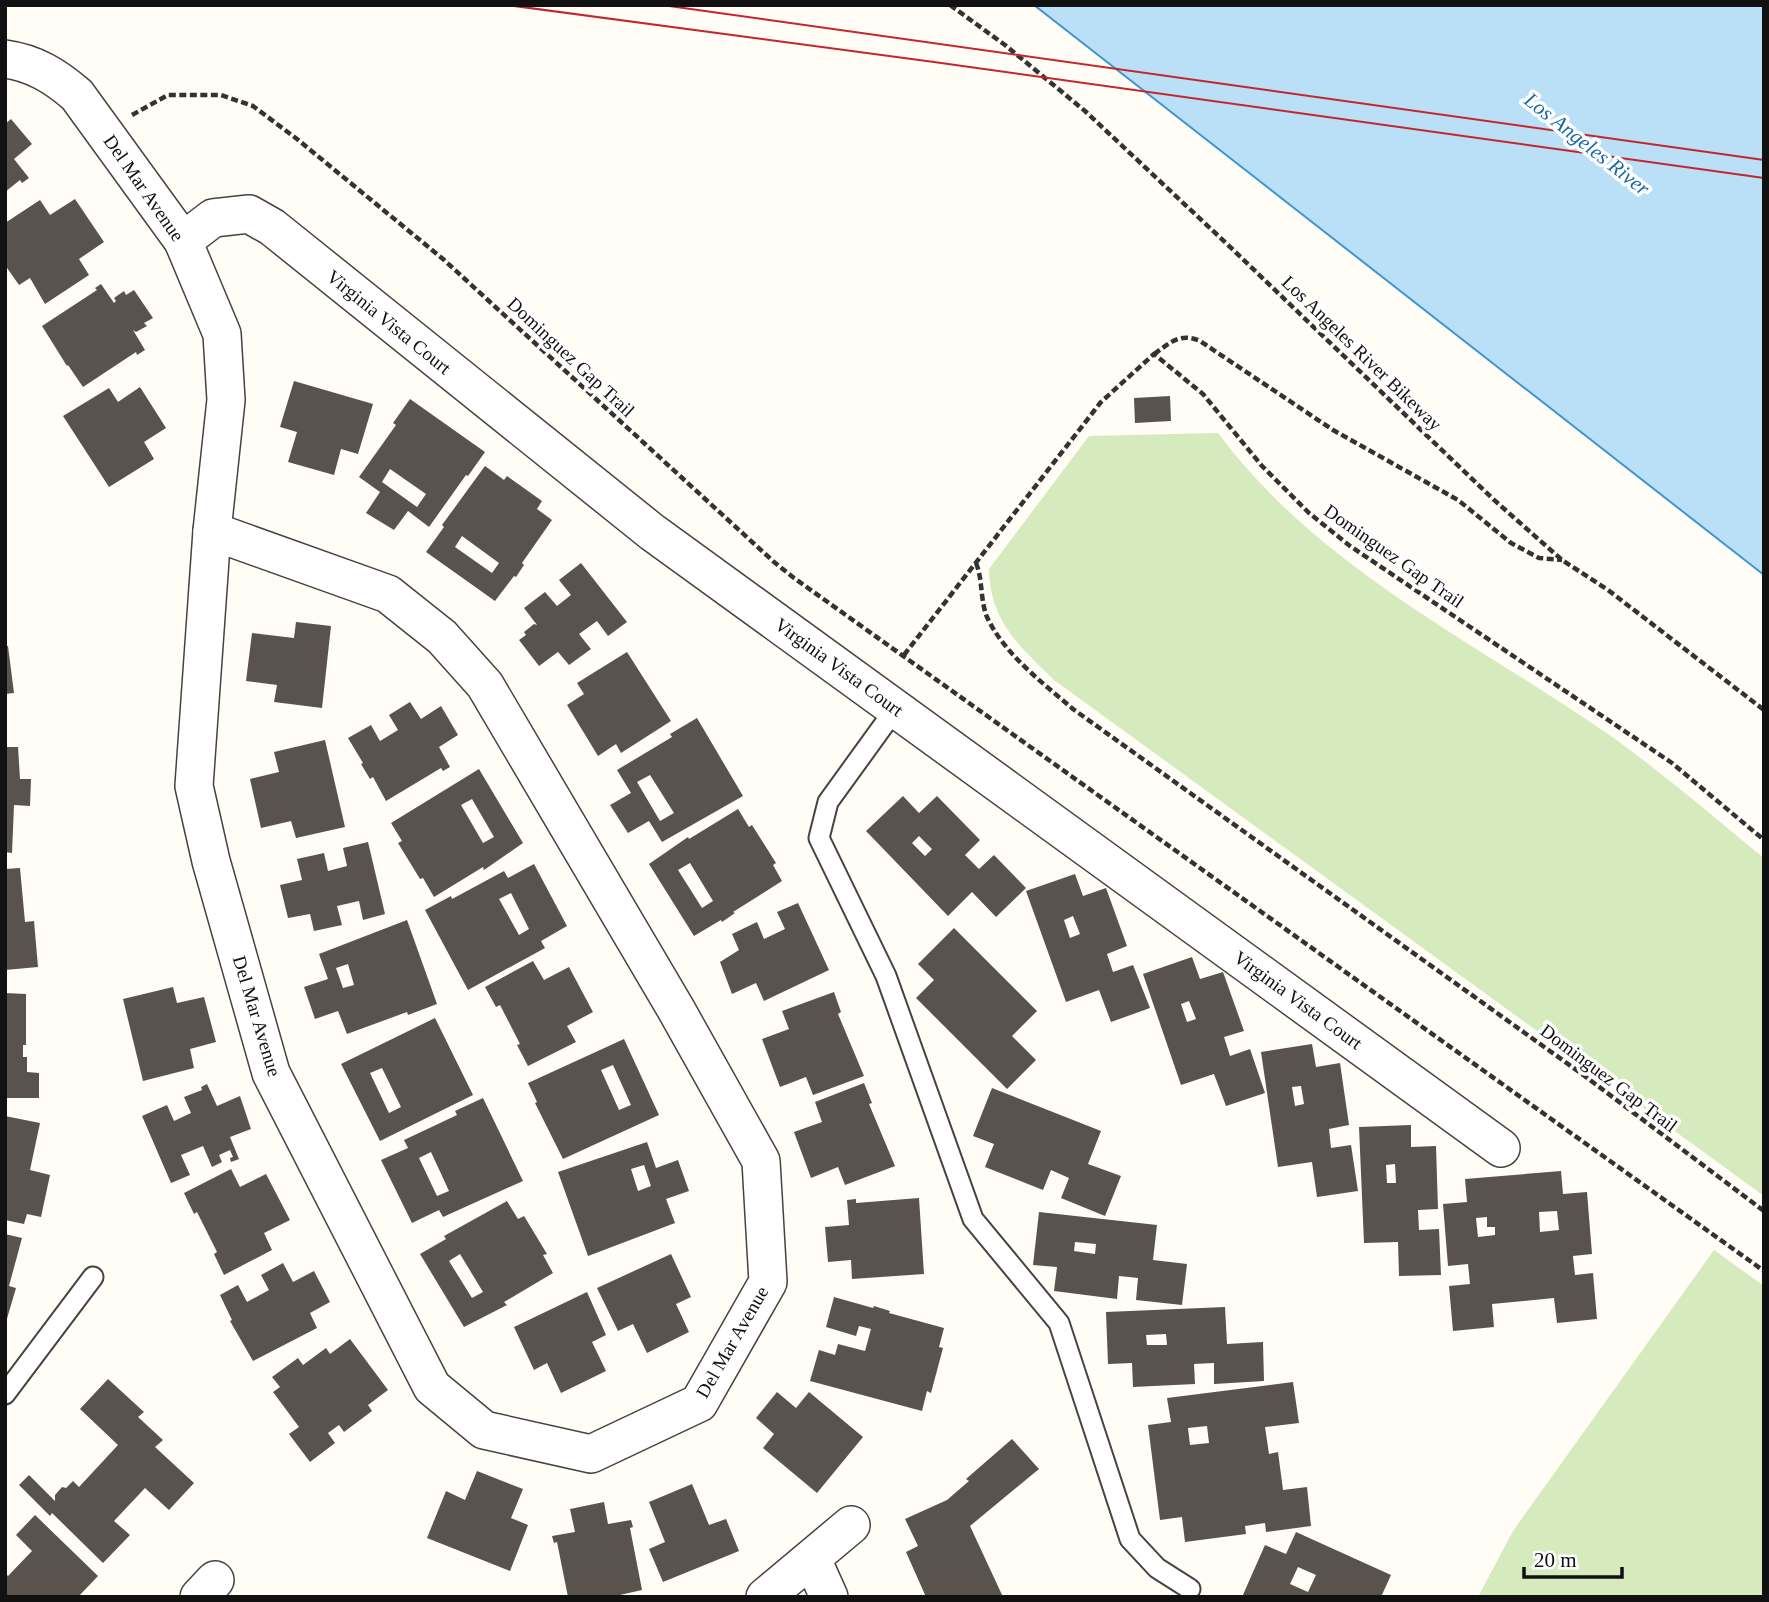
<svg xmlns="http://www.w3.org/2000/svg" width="1769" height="1602" font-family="'Times New Roman',serif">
	<rect width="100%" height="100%" fill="#fffdf5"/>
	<g fill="#d5ebbd">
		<path d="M1218 433C1320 570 1478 643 1615 739 1666 776 1715 818 1764 858V1196L1054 680C1019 646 990 621 989 569L1089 436Z"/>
		<polygon points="1714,1250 1764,1286 1764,1597 1478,1597 1513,1531"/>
	</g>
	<polygon fill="#b9e0f7" stroke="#3f96cf" stroke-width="2" points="1034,5 1764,6 1764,575"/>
	<g fill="#5a524d" fill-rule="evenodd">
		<polygon points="11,119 32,144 14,159 29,178 22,183 20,180 5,192 5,124"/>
		<polygon points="75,199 104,242 79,259 89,275 45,304 30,278 19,285 5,265 5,223 40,200 50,215"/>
		<polygon points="101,284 114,303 116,301 114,298 124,291 126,295 134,290 153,318 144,323 147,326 136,332 133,330 145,350 137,355 136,352 83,387 68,365 67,366 42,326 97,290 95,288"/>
		<polygon points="294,381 373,404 358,454 341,449 334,475 288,462 297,432 280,427"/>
		<polygon points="140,387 166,428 144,442 154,459 109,487 63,416 109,388 118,402"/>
		<polygon points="1170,396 1171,421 1135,423 1134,398"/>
		<path d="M410 399 485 452 468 476 466 475 429 527 408 511 394 530 366 513 380 492 359 477 396 425 393 423ZM390 469 426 494 417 507 382 482Z"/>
		<path d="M485 466 504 480 507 476 542 501 537 509 552 520 522 563 524 565 516 577 514 576 495 601 426 552 444 527 442 525ZM462 536 499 563 492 573 455 547Z"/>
		<polygon points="581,563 627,622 608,636 597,621 579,634 591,649 569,665 558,652 539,666 519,640 526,635 524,632 534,624 537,625 524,608 545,592 557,606 571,595 559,580"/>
		<polygon points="296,622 331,626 322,708 274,702 277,685 246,681 252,633 294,638"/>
		<polygon points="5,646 8,646 14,693 5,694"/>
		<polygon points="627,652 671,721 621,753 616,744 598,756 567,705 584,694 577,683"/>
		<polygon points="410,702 421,719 441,706 458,735 439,747 450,767 443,771 441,768 386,801 373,777 370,779 361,764 363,763 348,738 371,725 380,741 398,730 389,715"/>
		<path d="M697 718 743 796 662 842 649 821 628 833 610 805 631 793 617 770 672 737 670 734ZM650 775 674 813 660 821 637 782Z"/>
		<polygon points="325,740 345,827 296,838 291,821 261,828 250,779 279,772 274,752"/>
		<polygon points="5,747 18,747 20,779 31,779 30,806 14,805 12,853 5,852"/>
		<path d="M479 769 523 843 484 870 483 867 434 897 423 878 420 879 398 843 402 841 391 823ZM472 799 494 837 483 843 461 805Z"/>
		<path d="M903 796 919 813 937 796 980 840 965 855 979 869 994 855 1026 888 996 917 972 892 948 916 866 831ZM919 836 932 849 925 856 912 843Z"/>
		<path d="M738 809 749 827 752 825 776 863 773 865 782 881 733 912 735 913 722 922 721 920 694 936 649 864 688 837 689 839ZM690 863 713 901 702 908 678 870Z"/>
		<polygon points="368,842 385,914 363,920 359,901 337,906 342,925 314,931 310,914 288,918 280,885 302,880 297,859 324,853 328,871 347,866 343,848"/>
		<path d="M534 864 567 926 541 941 545 948 468 990 425 910 451 896 452 899 504 871 508 878ZM511 893 529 929 519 935 499 899Z"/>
		<polygon points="20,868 25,922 34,921 38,967 5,970 5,869"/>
		<path d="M1075 874 1083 896 1106 888 1127 946 1107 954 1113 972 1133 965 1150 1008 1111 1022 1099 990 1066 1002 1026 891ZM1073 916 1080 934 1070 938 1064 920Z"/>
		<polygon points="798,903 829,970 764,1001 756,983 732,994 720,962 739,950 732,934 757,922 764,939 785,929 777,912"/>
		<path d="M407 920 437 1004 408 1015 407 1012 347 1034 338 1011 315 1019 304 987 328 979 319 954ZM348 964 354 985 343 988 336 968Z"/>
		<polygon points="954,928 1037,1011 1012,1036 1036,1060 1007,1089 916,998 934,980 918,964"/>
		<path d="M1192 957 1200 979 1223 972 1244 1031 1224 1037 1230 1056 1250 1049 1265 1093 1226 1106 1214 1074 1181 1085 1143 974ZM1189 1001 1196 1019 1187 1022 1181 1004Z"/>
		<polygon points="533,961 544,980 569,967 593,1012 567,1026 576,1042 528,1066 517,1045 520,1044 500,1005 496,1007 485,987"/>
		<polygon points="173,987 177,1003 204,997 216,1042 190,1049 194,1068 143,1081 123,999"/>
		<polygon points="834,992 841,1012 838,1014 864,1076 813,1095 806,1077 780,1087 762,1039 789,1029 782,1011"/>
		<polygon points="5,993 26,994 26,1045 23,1045 23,1057 27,1057 27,1072 39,1073 39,1098 5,1098"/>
		<path d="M435 1018 473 1095 380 1141 341 1064ZM382 1068 401 1107 389 1113 370 1073Z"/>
		<path d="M624 1039 659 1115 563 1159 535 1103 537 1102 528 1083ZM613 1065 631 1105 619 1110 601 1070Z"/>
		<path d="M1312 1044 1316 1067 1340 1063 1349 1125 1329 1129 1331 1148 1351 1145 1358 1191 1317 1197 1312 1162 1278 1167 1261 1052ZM1301 1086 1304 1104 1295 1106 1292 1087Z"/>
		<polygon points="864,1083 872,1103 869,1104 895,1166 845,1185 838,1167 811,1178 794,1132 822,1122 815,1102"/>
		<polygon points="207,1084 217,1106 240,1096 251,1129 230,1137 239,1159 231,1162 230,1158 233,1157 230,1150 219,1155 222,1162 212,1167 203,1146 181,1155 190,1175 171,1183 142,1116 167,1105 174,1121 191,1113 184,1097 202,1090 201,1087"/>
		<polygon points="992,1088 1101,1131 1088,1164 1121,1176 1105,1216 1061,1198 1069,1178 1051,1170 1043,1190 985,1167 994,1144 973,1136"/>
		<path d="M483 1098 523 1181 443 1217 439 1210 412 1223 381 1160 408 1148 404 1140 457 1115 455 1111ZM431 1152 449 1191 437 1196 419 1158Z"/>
		<polygon points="5,1116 40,1123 30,1170 50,1175 41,1217 27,1214 24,1224 5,1220"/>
		<path d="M1411 1125V1147L1436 1146 1438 1209 1418 1210 1419 1230 1439 1229 1441 1275 1399 1276 1398 1242 1364 1243 1359 1127ZM1395 1164 1396 1183H1387L1386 1165Z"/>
		<path d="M647 1142 656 1168 678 1160 689 1191 666 1199 675 1223 588 1256 558 1172ZM644 1165 651 1186 638 1191 631 1169Z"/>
		<polygon points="231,1169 240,1187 266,1174 290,1220 264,1233 272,1250 224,1275 214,1254 217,1252 197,1212 194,1214 184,1193"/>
		<path d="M1561 1171 1563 1194 1587 1192 1592 1254 1573 1256 1575 1275 1593 1273 1597 1319 1557 1323 1554 1298 1492 1304 1494 1327 1453 1331 1449 1286 1470 1284 1468 1264 1448 1266 1443 1204 1467 1202 1465 1179ZM1557 1211 1559 1230 1540 1232 1539 1212ZM1487 1217V1227H1495V1235L1478 1237 1476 1218Z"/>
		<polygon points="919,1198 924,1274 852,1279 851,1260 828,1262 825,1227 849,1225 847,1200 856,1199 856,1203"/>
		<path d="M507 1201 518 1219 524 1216 547 1254 543 1255 553 1273 504 1302 507 1305 464 1327 420 1254 446 1239 444 1236ZM460 1254 483 1292 472 1298 449 1261Z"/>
		<path d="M1039 1212 1157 1225 1153 1260 1187 1264 1182 1305 1136 1300 1138 1278 1119 1276 1117 1299 1054 1291 1057 1267 1033 1265ZM1075 1242 1096 1244 1095 1254 1074 1251Z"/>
		<polygon points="5,1234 22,1238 9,1286 16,1288 6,1322"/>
		<polygon points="671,1254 691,1297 676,1304 689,1332 647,1353 633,1324 618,1331 597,1288"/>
		<polygon points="283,1263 293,1282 314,1271 330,1302 310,1313 317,1328 253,1361 230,1321 232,1320 220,1295 238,1285 247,1302 269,1290 261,1275"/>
		<polygon points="587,1292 606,1335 592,1342 606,1371 561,1393 547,1363 534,1370 514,1327"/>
		<polygon points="834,1297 873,1308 874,1306 890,1311 889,1313 944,1328 939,1347 943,1348 931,1393 927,1391 922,1411 810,1381 819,1350 835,1355 838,1344 865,1351 871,1329 859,1326 856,1336 826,1327"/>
		<path d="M1225 1307 1227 1344 1263 1342 1264 1381 1214 1384V1363L1194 1364 1195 1384 1133 1387 1132 1363 1108 1364 1106 1312ZM1166 1334 1167 1345H1147L1146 1335Z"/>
		<polygon points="350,1339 388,1390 368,1405 372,1411 344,1432 339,1425 328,1433 335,1443 310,1462 289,1434 299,1427 273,1392 280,1387 272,1377 298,1358 303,1365 326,1348 330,1354"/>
		<polygon points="108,1379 144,1412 138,1417 163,1440 155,1447 194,1483 169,1510 145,1488 114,1521 130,1535 103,1563 52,1513 50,1516 19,1485 29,1475 55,1501 55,1495 62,1487 66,1488 73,1481 79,1487 118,1445 80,1409"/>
		<path d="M1293 1382 1299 1423 1265 1427 1269 1454 1278 1452 1283 1490 1307 1487 1311 1526 1266 1532 1265 1523 1245 1526 1246 1534 1185 1542 1182 1517 1160 1520 1148 1425 1171 1422 1167 1398ZM1207 1426 1209 1443 1190 1445 1188 1428Z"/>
		<polygon points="777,1392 796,1408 809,1392 863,1437 817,1493 763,1448 774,1434 756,1418"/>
		<polygon points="1012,1439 1039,1469 970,1526 1003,1597 926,1597 906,1552 918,1546 905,1519 947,1500 969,1481 966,1479"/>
		<polygon points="477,1471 523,1489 511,1518 528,1525 510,1571 427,1538 446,1491 465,1500"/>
		<polygon points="692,1484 709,1525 726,1519 739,1551 663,1582 649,1549 665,1542 649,1502"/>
		<polygon points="604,1502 608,1524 631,1520 633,1527 630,1528 642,1590 611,1597 568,1597 557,1542 554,1543 552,1536 575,1532 570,1509"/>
		<polygon points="35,1515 98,1576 78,1597 5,1597 5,1573 8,1576 32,1551 16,1535"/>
		<path d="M1296 1532 1391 1575 1381 1597H1242L1265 1545 1286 1554ZM1298 1567 1316 1575 1308 1592 1290 1584Z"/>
	</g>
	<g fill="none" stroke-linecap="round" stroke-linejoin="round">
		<defs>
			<g id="service">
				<polyline points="896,708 828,802 819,838 886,976 973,1219 1059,1323 1130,1539 1157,1568 1190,1589"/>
				<polyline points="5,1394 93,1277"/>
			</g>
			<g id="minor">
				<path d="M5 59C34 63 55 76 77 95L183 241 222 334 226 400 212 531"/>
				<polyline points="183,241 213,218 249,214 272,227 652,532 1501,1148"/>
				<polygon points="212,531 388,594 442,637 485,685 677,1011 761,1161 768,1282 699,1403 591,1454 484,1430 432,1387 271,1073 211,861 194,786"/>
				<polyline points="812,1559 829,1597"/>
				<polyline points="199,1597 215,1580"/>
				<polyline points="765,1597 851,1525"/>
			</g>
		</defs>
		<use href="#service" stroke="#444" stroke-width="23"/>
		<use href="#minor" stroke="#444" stroke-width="40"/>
		<g stroke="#333" stroke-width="4.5" stroke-dasharray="7 3.5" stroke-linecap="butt">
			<polyline points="950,5 1005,45 1085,111 1227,244 1493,499 1562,560 1608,590 1764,710"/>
			<polyline points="132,115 168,95 221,95 253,106 297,139 443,259 774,562 794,578 1764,1271"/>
			<path d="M1154 354C1170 343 1180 332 1200 341L1333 430 1458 500 1511 543 1539 558 1562 560"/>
			<path d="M976 563C983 580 980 600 987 617 1004 654 1043 683 1073 709L1582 1074 1764 1211"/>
			<polyline points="904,655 1101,402 1154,354 1203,394 1262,466 1309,513 1350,546 1672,763 1764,840"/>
		</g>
		<use href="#service" stroke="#fff" stroke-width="19"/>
		<use href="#minor" stroke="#fff" stroke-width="37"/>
		<g stroke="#c4262e" stroke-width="2">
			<polyline points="507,5 934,62 1764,178"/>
			<polyline points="662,5 1764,160"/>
		</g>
	</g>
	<g text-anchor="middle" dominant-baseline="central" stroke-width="7" stroke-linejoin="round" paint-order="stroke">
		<g font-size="19" fill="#111" stroke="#fff">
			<text transform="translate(144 188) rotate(55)">Del Mar Avenue</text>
			<text transform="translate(389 322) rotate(39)">Virginia Vista Court</text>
			<text transform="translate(1362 353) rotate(44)">Los Angeles River Bikeway</text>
			<text transform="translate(571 357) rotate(43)">Dominguez Gap Trail</text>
			<text transform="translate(1394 556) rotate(35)">Dominguez Gap Trail</text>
			<text transform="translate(839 667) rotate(36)">Virginia Vista Court</text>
			<text transform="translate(1298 1000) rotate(36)">Virginia Vista Court</text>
			<text transform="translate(257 1016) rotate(73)">Del Mar Avenue</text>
			<text transform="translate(1609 1078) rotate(37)">Dominguez Gap Trail</text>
			<text transform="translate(732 1342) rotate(-60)">Del Mar Avenue</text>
		</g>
		<g font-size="21" font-style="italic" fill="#1768a6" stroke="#fff">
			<text transform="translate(1587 144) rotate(38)">Los Angeles River</text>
		</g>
	</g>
	<rect width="1769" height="1602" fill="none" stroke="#111111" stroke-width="14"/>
	<path d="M1524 1567v10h98v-10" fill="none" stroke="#111111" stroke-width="3.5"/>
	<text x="1534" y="1567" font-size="21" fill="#111111" stroke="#ffffff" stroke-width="5" paint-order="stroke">20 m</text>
</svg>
